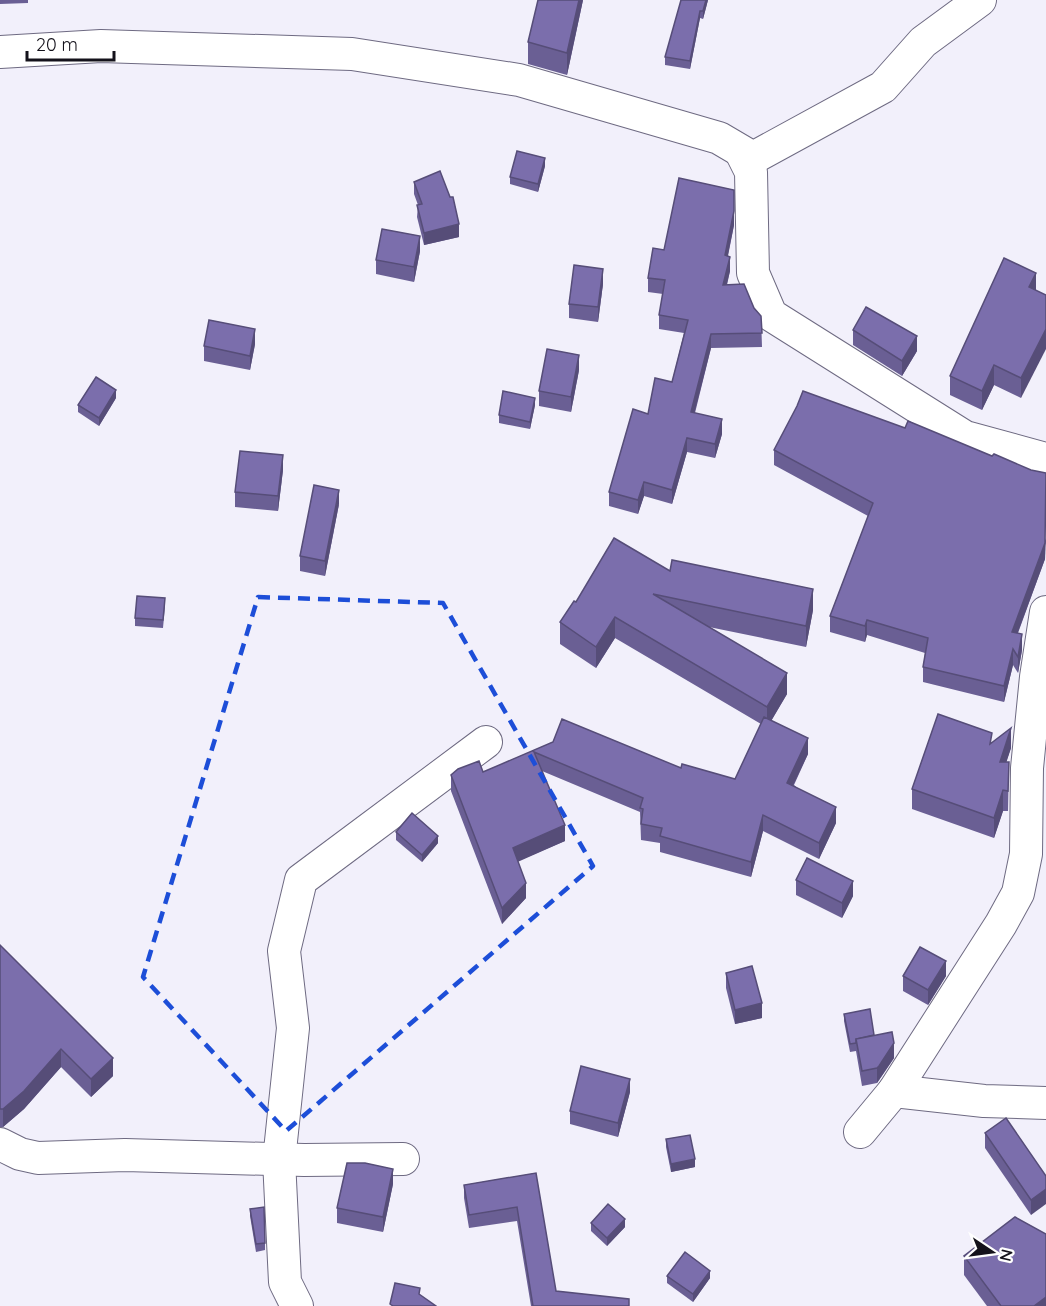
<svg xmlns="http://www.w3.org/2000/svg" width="1046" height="1306" font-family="Quicksand,sans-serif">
	<rect width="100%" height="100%" fill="#f2f0fb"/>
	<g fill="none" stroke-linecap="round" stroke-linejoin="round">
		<defs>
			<g id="street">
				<polyline points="0,52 101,46 352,54 519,80 719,138 753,158 883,87 923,42 980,0"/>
				<polyline points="741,152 751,172 753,273 771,315 965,437 1046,459"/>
				<polyline points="894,1091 984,1101 1046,1103"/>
				<polyline points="860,1132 894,1091 1001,924 1018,893 1026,854 1027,768 1036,677 1046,612"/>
				<polyline points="0,1144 20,1154 38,1158 125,1155 304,1160 403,1159"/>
				<polyline points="297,1306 285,1282 279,1160 293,1028 284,951 301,880 486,742"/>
			</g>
		</defs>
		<use href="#street" stroke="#6e6a82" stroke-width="34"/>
		<use href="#street" stroke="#fff" stroke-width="32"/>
	</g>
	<g fill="#6a5f94">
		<polygon points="0,0 28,0 28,3 0,4"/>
		<polygon points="583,0 567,75 528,64 528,42"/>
		<polygon points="681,0 708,0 703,19 700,18 690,69 665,65 665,57"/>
		<polygon points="545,166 538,192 510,184 510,177"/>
		<polygon points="414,182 459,237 424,245 417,217 418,205 414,194"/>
		<polygon points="734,225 728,256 730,271 727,285 754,308 761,316 762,347 711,348 695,413 722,434 715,458 687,452 672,504 644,496 638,514 609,506 609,492 648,414 672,382 684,333 659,329 659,315 663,294 648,292 648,278 664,250"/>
		<polygon points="420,251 414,282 376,274 376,260"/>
		<polygon points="603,284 598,322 569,318 569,304"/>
		<polygon points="1036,290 1021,398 994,385 982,410 950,395 950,376"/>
		<polygon points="853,330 917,351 902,376 853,345"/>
		<polygon points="255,344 250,370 204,361 204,346"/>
		<polygon points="579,370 571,412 539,406 539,391"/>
		<polygon points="116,398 99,426 78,412 78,405"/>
		<polygon points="535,405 530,429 499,423 499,415"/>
		<polygon points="774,450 1045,559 1018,633 1022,650 1018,673 1013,665 1004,702 923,682 923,667 925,653 867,635 865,642 830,632 830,616 868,516 774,465"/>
		<polygon points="283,470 278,511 235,507 235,492"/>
		<polygon points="339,504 325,576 300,571 300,556"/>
		<polygon points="670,571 813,610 806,647 709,627 787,694 771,721 808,754 794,785 836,823 819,859 763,831 751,877 660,852 660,843 641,840 640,812 542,771 565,841 518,861 526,898 502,924 451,791 451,775 483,772 553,742 735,779 761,724 615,638 596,668 560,644 560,622 576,602"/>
		<polygon points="165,606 163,628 135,626 135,618"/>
		<polygon points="992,742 1011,748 1006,762 1009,762 1008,811 1003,811 994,838 912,809 912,789"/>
		<polygon points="396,832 438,843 422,862 396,840"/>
		<polygon points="796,880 853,896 842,918 796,895"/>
		<polygon points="0,945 113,1076 91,1097 61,1067 24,1109 3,1127 0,1127"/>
		<polygon points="726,973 762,1018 735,1024 726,988"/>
		<polygon points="903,976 946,976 928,1005 903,991"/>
		<polygon points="844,1014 874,1035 894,1058 877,1083 862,1086 856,1051 850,1052 844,1021"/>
		<polygon points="630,1092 618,1137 570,1124 570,1111"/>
		<polygon points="985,1133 1046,1176 1031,1215 985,1148"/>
		<polygon points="666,1139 695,1167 671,1172 666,1147"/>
		<polygon points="536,1173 556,1291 629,1306 531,1306 517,1221 469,1228 464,1198 464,1185"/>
		<polygon points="393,1184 383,1232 337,1223 337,1208"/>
		<polygon points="250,1209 265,1243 265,1250 256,1252 250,1216"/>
		<polygon points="591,1223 625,1227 607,1246 591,1231"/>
		<polygon points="964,1256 1046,1306 987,1306 964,1275"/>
		<polygon points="667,1276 710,1278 693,1302 667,1283"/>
	</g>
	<g fill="#564d78">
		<polygon points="579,0 583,0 567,75 567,53"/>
		<polygon points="706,0 708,0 703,19 703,11"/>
		<polygon points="700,11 700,18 690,69 690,61"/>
		<polygon points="545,158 545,166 538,192 538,184"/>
		<polygon points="734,211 734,225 725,269 725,255"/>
		<polygon points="459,224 459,237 424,245 424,233"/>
		<polygon points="420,236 420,251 414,282 414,267"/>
		<polygon points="730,257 730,271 723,299 723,285"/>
		<polygon points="603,269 603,284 598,322 598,307"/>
		<polygon points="1036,273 1036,292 1029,287"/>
		<polygon points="255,329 255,344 250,370 250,356"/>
		<polygon points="1046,329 1046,349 1021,398 1021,378"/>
		<polygon points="711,334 711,348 691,426 691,412"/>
		<polygon points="917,336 917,351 902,376 902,361"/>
		<polygon points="579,355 579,370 571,412 571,397"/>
		<polygon points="994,365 994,385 982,410 982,391"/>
		<polygon points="116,390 116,398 99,426 99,418"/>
		<polygon points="535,398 535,405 530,429 530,422"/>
		<polygon points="722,419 722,434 715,458 715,444"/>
		<polygon points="687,438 687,452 672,504 672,490"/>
		<polygon points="283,455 283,470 278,511 278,496"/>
		<polygon points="644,482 644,496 638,514 638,500"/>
		<polygon points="339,490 339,504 325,576 325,561"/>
		<polygon points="1046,538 1045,559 1012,648 1012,632"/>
		<polygon points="813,589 813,610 806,647 806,626"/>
		<polygon points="615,617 615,638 596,668 596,647"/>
		<polygon points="867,620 867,635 865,642 865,626"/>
		<polygon points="1022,634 1022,650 1018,673 1018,657"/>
		<polygon points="1013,649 1013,665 1004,702 1004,686"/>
		<polygon points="787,673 787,694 767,728 767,707"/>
		<polygon points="1011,728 1011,748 1000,782 1000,762"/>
		<polygon points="808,738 808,754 787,798 787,783"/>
		<polygon points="1003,790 1003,811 994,838 994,818"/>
		<polygon points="836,807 836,823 819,859 819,843"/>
		<polygon points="763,815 763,831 751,877 751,862"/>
		<polygon points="565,825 565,841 513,864 513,848"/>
		<polygon points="438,836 438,843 422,862 422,855"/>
		<polygon points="853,881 853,896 842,918 842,903"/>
		<polygon points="526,883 526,898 502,924 502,908"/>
		<polygon points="946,961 946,976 928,1005 928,990"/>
		<polygon points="762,1003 762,1018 735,1024 735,1010"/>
		<polygon points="894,1043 894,1058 877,1083 877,1068"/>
		<polygon points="61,1049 61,1067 24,1109 3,1127 3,1109"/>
		<polygon points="113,1058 113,1076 91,1097 91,1079"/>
		<polygon points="630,1079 630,1092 618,1137 618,1123"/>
		<polygon points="695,1159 695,1167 671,1172 671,1164"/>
		<polygon points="393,1169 393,1184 383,1232 383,1217"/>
		<polygon points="1046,1189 1046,1204 1031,1215 1031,1200"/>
		<polygon points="625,1219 625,1227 607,1246 607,1238"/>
		<polygon points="710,1271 710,1278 693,1302 693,1294"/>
		<polygon points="1046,1297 1046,1306 1034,1306"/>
	</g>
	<g fill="#7b6eac" stroke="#564d78" stroke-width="1.5">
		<polygon points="538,0 579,0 567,53 528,42"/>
		<polygon points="681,0 706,0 703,11 700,11 690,61 665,57"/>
		<polygon points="517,151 545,158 538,184 510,177"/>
		<polygon points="440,171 450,197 453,197 459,224 424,233 417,205 422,204 414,182"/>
		<polygon points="679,178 734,190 734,211 725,255 730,257 723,285 744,284 754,308 761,316 762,333 711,334 691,412 722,419 715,444 687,438 672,490 644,482 638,500 609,492 633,409 648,414 655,378 672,382 688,320 659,315 665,280 648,278 653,248 664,250"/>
		<polygon points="382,229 420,236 414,267 376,260"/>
		<polygon points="1004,258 1036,273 1029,287 1046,295 1046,329 1021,378 994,365 982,391 950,376"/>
		<polygon points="574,265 603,269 598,307 569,304"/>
		<polygon points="866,307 917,336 902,361 853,330"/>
		<polygon points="209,320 255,329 250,356 204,346"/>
		<polygon points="547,349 579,355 571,397 539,391"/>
		<polygon points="96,377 116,390 99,418 78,405"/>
		<polygon points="503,391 535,398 530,422 499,415"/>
		<polygon points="803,391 905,428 908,421 992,456 994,454 1031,470 1046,473 1045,543 1012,632 1022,634 1018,657 1013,649 1004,686 923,667 928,638 867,620 865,626 830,616 873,503 774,450 797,406"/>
		<polygon points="240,451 283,455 278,496 235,492"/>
		<polygon points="314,485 339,490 325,561 300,556"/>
		<polygon points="614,538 670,571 672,560 813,589 806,626 653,594 787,673 767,707 615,617 596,647 560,622 574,601 576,602"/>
		<polygon points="137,596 165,598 163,620 135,618"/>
		<polygon points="938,714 992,733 990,744 1011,728 1000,762 1009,762 1008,791 1003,790 994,818 912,789"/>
		<polygon points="764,717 808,738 787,783 836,807 819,843 763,815 751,862 660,836 662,828 641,824 643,809 640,808 643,798 534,752 565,825 513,848 526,883 502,908 451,775 458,769 479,761 483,772 553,742 562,719 681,768 682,764 735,779"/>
		<polygon points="412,813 438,836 422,855 396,832"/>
		<polygon points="807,858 853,881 842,903 796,880"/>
		<polygon points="0,945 113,1058 91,1079 61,1049 24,1091 3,1109 0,1109"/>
		<polygon points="920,947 946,961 928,990 903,976"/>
		<polygon points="752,966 762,1003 735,1010 726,973"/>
		<polygon points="870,1009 874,1035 856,1039 856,1043 850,1044 844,1014"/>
		<polygon points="892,1032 894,1043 879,1066 877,1068 862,1071 856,1039"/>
		<polygon points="581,1066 630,1079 618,1123 570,1111"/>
		<polygon points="1006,1118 1046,1176 1046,1189 1031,1200 985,1133"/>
		<polygon points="690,1135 695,1159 671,1164 666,1139"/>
		<polygon points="347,1163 365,1163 393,1169 383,1217 337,1208"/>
		<polygon points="536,1173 556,1291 629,1299 629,1306 533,1306 517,1207 469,1215 464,1185"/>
		<polygon points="608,1204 625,1219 607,1238 591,1223"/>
		<polygon points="264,1207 265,1243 256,1244 250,1209"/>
		<polygon points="1015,1217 1046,1234 1046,1297 1034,1306 1001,1306 964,1256"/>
		<polygon points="685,1252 710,1271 693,1294 667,1276"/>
		<polygon points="395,1283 420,1288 419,1294 436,1306 393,1306 390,1304"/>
	</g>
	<path fill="none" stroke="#1d4ed8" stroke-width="4.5" stroke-dasharray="12 8" stroke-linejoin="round" d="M258 597 443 603 593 866 286 1131 143 977Z"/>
	<g transform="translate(992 1252) rotate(103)" stroke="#ffffff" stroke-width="4.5" paint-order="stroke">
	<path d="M0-4.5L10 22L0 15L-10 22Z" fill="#14121b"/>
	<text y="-9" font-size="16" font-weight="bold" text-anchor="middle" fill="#14121b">N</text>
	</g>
	<path d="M27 51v9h87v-9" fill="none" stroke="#14121b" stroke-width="3"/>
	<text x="36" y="51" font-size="18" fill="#14121b" stroke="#ffffff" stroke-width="4.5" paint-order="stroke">20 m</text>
</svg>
